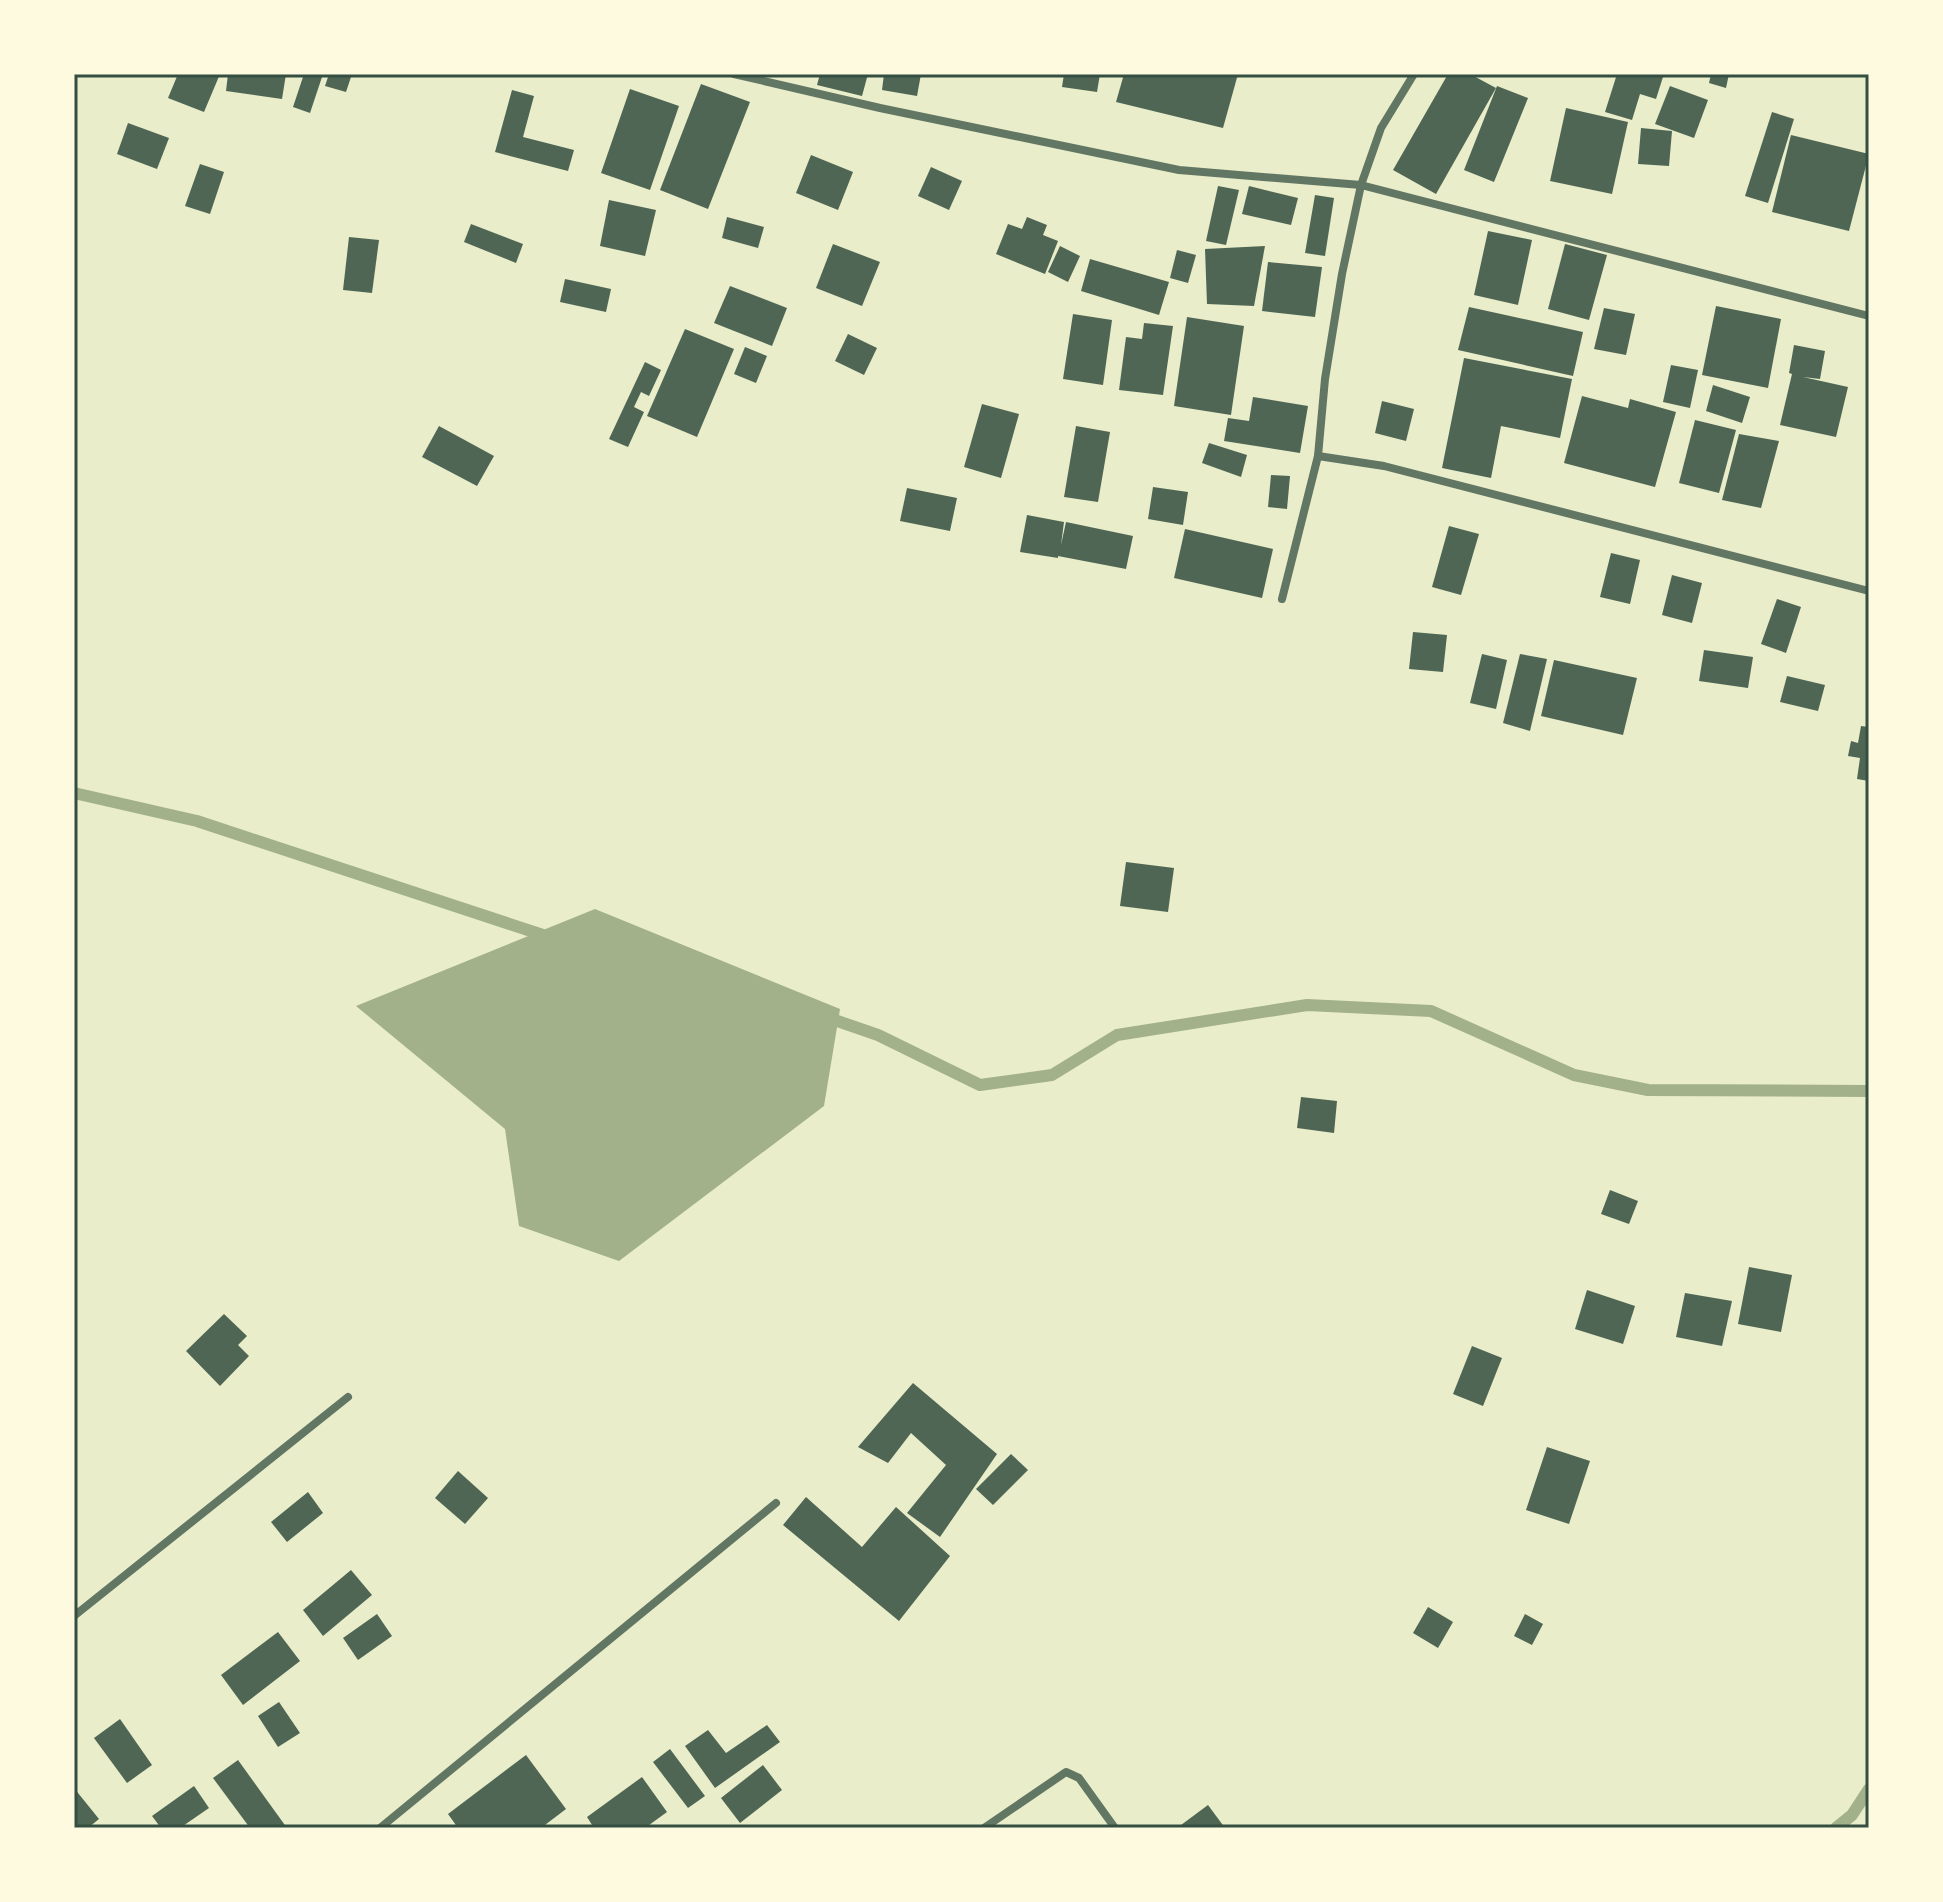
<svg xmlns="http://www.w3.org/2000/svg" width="1943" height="1902" font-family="Mulish,sans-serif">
	<rect width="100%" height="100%" fill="#e9edc9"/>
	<polygon fill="#a3b18a" points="595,909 840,1009 824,1106 619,1261 519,1226 505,1129 356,1006"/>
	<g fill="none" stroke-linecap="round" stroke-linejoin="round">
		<g stroke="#a3b18a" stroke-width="12">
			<polyline points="74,793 197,821 549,937"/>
			<polyline points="823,1016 878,1035 980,1085 1052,1075 1117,1035 1307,1005 1431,1011 1574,1075 1648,1090 1869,1091"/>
			<polyline points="1836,1828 1852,1815 1869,1789"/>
		</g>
	</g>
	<g fill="#4f6655">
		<polygon points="178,74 220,74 204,112 168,98"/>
		<polygon points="228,74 286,74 282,99 226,91"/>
		<polygon points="304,74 323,74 310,113 293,107"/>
		<polygon points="329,74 352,74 346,92 325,86"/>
		<polygon points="820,74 868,74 862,96 817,85"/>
		<polygon points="884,74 921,74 917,96 882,90"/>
		<polygon points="1064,74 1100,74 1097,92 1062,87"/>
		<polygon points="1124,74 1238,74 1223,128 1116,102"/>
		<polygon points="1448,74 1470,74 1496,88 1436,194 1393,170"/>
		<polygon points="1617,74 1653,74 1663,77 1656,99 1640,94 1632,120 1605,112"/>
		<polygon points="1711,74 1729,74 1726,88 1709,83"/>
		<polygon points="701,84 750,102 708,209 660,190"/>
		<polygon points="1497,86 1528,98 1494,182 1464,170"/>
		<polygon points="1670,86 1708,100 1694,138 1655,124"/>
		<polygon points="630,89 679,106 650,190 601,173"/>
		<polygon points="512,90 534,96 523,137 574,150 568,171 495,152"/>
		<polygon points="1566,108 1628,122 1612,194 1550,181"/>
		<polygon points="1772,112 1794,119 1768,203 1745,196"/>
		<polygon points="128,123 169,138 157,169 117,154"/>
		<polygon points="1641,128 1672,131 1669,166 1638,164"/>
		<polygon points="1791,135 1869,154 1849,231 1772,212"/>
		<polygon points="811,155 853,172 838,210 796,193"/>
		<polygon points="200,164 224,172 210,214 185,206"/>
		<polygon points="931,167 962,181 949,210 918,196"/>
		<polygon points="1218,186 1239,190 1226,245 1206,241"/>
		<polygon points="1249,186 1298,198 1291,225 1242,214"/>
		<polygon points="1315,195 1334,198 1325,256 1305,253"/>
		<polygon points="609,200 656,210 645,256 600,246"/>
		<polygon points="727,217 764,227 758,248 722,238"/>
		<polygon points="1027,217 1047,225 1043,235 1058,241 1045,274 996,254 1008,224 1022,229"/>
		<polygon points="471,224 523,244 516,263 464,242"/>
		<polygon points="1488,231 1532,240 1518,305 1474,295"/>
		<polygon points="349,237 379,240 372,293 343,290"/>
		<polygon points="833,244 880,262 862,306 816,288"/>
		<polygon points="1565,244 1607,255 1589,320 1548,309"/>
		<polygon points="1060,246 1080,256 1068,282 1048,272"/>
		<polygon points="1265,246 1254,306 1207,304 1205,249"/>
		<polygon points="1177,250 1196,255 1188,283 1170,278"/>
		<polygon points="1090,259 1169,282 1159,315 1081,291"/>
		<polygon points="1268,262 1322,267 1315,317 1262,311"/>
		<polygon points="565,279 611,289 606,312 560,302"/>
		<polygon points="730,286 787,308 772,346 714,323"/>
		<polygon points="1716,306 1781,319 1768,388 1702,375"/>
		<polygon points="1469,307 1583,332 1573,376 1458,350"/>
		<polygon points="1604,308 1635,314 1626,355 1594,349"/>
		<polygon points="1073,314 1112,320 1103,385 1063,379"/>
		<polygon points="1187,317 1244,326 1231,415 1174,406"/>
		<polygon points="1144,323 1173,326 1163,395 1119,390 1126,337 1142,339"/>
		<polygon points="685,329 734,349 697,437 647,416"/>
		<polygon points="848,334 877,348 864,375 835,361"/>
		<polygon points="1794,345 1825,351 1820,379 1803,377 1848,387 1836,437 1780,425 1792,374 1789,373"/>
		<polygon points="745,347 767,356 756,383 734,374"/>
		<polygon points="1464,358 1572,379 1560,438 1501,426 1491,478 1442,468"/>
		<polygon points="645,362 661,370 649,396 641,392 634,407 644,412 628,447 609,439"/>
		<polygon points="1671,365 1698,370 1690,408 1663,402"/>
		<polygon points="1713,385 1750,397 1742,423 1706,411"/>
		<polygon points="1582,396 1628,408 1630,399 1676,412 1655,487 1564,463"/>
		<polygon points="1253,397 1308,406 1300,453 1224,441 1228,418 1249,421"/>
		<polygon points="1382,401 1414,409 1406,441 1375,433"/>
		<polygon points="982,404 1019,414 1001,478 964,467"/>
		<polygon points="1695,420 1736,430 1719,493 1679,483"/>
		<polygon points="439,426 494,456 477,486 422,457"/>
		<polygon points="1076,426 1110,432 1098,502 1064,497"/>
		<polygon points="1739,434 1779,441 1761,508 1722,500"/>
		<polygon points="1209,443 1247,455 1241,477 1202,463"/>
		<polygon points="1271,475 1290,476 1287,509 1268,507"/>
		<polygon points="1153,487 1188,492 1183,525 1148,519"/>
		<polygon points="907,488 957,498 950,531 900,521"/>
		<polygon points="1027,515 1064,522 1061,545 1066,522 1133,536 1126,569 1058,556 1058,558 1020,552"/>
		<polygon points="1449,526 1479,534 1461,595 1432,587"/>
		<polygon points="1185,529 1273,549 1262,598 1174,578"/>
		<polygon points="1611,553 1640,560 1630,604 1600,597"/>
		<polygon points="1672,575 1702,583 1692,623 1662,615"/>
		<polygon points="1777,599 1801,607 1786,653 1761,644"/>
		<polygon points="1413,632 1447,635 1443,672 1409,669"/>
		<polygon points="1704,650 1753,657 1748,688 1699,681"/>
		<polygon points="1482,654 1507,660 1496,709 1470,703"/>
		<polygon points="1520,654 1547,659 1530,731 1503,723"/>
		<polygon points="1554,660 1637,678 1623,735 1541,716"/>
		<polygon points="1787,676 1825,685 1818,711 1780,702"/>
		<polygon points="1861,726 1869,727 1869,781 1857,779 1860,758 1848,756 1851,741 1858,743"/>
		<polygon points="1126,862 1174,868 1168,912 1120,906"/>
		<polygon points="1301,1097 1337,1101 1334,1133 1297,1128"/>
		<polygon points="1610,1190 1638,1201 1629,1224 1601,1214"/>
		<polygon points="1749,1267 1792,1275 1781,1332 1738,1324"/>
		<polygon points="1587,1290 1635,1306 1623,1344 1575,1329"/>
		<polygon points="1685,1293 1732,1301 1722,1346 1676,1337"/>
		<polygon points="224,1314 247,1336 238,1345 249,1356 220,1386 186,1351"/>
		<polygon points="1472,1346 1502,1358 1483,1406 1453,1394"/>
		<polygon points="913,1383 997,1454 940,1537 907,1513 946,1465 911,1433 888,1463 858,1447"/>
		<polygon points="1547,1447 1590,1461 1569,1524 1526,1510"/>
		<polygon points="1011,1454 1028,1470 993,1505 976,1489"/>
		<polygon points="458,1471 488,1498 465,1524 435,1498"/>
		<polygon points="308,1492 323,1513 287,1542 271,1522"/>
		<polygon points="806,1497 862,1547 896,1507 950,1556 899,1621 783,1525"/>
		<polygon points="351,1570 372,1595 323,1636 303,1610"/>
		<polygon points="1428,1607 1453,1622 1438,1648 1413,1633"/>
		<polygon points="377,1614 392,1636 358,1660 343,1638"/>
		<polygon points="1525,1614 1543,1624 1532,1645 1514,1636"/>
		<polygon points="278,1632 300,1661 243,1705 221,1675"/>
		<polygon points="279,1702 300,1733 278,1747 258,1716"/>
		<polygon points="120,1719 152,1765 127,1783 94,1738"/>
		<polygon points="767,1725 780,1742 715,1788 685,1746 708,1730 726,1753"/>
		<polygon points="670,1749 705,1796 688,1808 653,1762"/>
		<polygon points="526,1755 566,1809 541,1828 458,1828 448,1814"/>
		<polygon points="238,1760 287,1828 250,1828 213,1778"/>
		<polygon points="763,1765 782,1790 740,1823 721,1798"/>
		<polygon points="642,1777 667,1812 645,1828 594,1828 587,1817"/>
		<polygon points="194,1786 209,1808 180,1828 161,1828 152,1816"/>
		<polygon points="74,1788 99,1819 88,1828 74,1828"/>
		<polygon points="1208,1805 1225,1828 1177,1828"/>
	</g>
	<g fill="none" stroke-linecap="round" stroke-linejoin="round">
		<g stroke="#617663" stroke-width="8">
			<polyline points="734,74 880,108 1179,170 1361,185 1869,316"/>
			<polyline points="1318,456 1384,466 1869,591"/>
			<polyline points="1282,599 1318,456 1325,379 1342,274 1361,185 1381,128 1414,74"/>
			<polyline points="74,1616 348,1397"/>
			<polyline points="380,1828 776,1503"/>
			<polyline points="984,1828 1066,1772 1079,1778 1115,1828"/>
		</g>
	</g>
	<rect width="1943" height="1902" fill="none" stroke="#fefae0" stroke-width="152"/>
	<rect x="76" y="76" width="1791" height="1750" fill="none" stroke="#344e41" stroke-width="3"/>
</svg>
